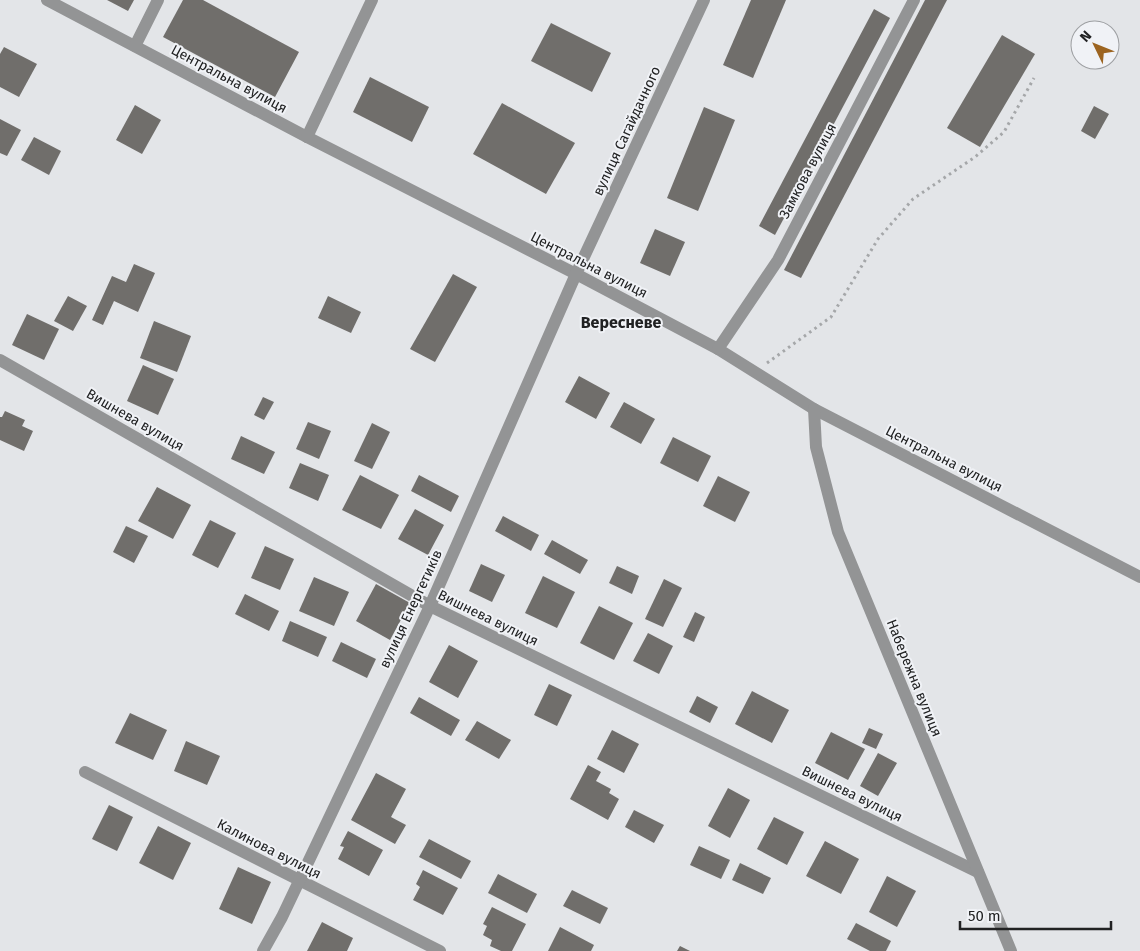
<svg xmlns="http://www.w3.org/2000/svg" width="1140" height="951" font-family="'Fira Sans',sans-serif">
	<rect width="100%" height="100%" fill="#e3e5e8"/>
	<g fill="#706e6b">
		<polygon points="107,0 134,0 128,11"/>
		<polygon points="183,0 203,0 299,52 275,97 163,37"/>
		<polygon points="751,0 786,0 753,78 723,65"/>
		<polygon points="925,0 947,0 801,278 784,270"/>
		<polygon points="874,9 890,18 775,235 759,226"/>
		<polygon points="551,23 611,53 592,92 531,61"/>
		<polygon points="1002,35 1035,54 980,147 947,128"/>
		<polygon points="4,47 37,64 19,97 0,87 0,54"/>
		<polygon points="370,77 429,107 412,142 353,112"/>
		<polygon points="502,103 575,143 546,194 473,154"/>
		<polygon points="135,105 161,120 142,154 116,140"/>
		<polygon points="1094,106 1109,114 1095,139 1081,131"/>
		<polygon points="704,107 735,120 698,211 667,198"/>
		<polygon points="0,119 21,130 7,156 0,153"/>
		<polygon points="34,137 61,151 49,175 21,160"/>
		<polygon points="655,229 685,242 670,276 640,263"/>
		<polygon points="134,264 155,273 138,312 114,301 103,325 92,320 112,276 126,282"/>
		<polygon points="453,274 477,287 435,362 410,349"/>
		<polygon points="68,296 87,306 73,331 54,321"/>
		<polygon points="328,296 361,312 351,333 318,318"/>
		<polygon points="27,314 59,329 44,360 12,345"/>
		<polygon points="154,321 191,336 177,372 140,358"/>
		<polygon points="143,365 174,379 158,415 127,401"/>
		<polygon points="579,376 610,393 596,419 565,402"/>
		<polygon points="263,397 274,402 264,420 254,415"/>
		<polygon points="624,402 655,419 641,444 610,427"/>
		<polygon points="5,411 25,420 22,426 33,431 24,451 0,440 0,417 2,417"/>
		<polygon points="308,422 331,431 319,459 296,449"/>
		<polygon points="372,423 390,432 372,469 354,461"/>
		<polygon points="241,436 275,452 264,474 231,459"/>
		<polygon points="673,437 711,456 698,482 660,463"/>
		<polygon points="300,463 329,475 318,501 289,488"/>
		<polygon points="360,475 399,495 381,529 342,510"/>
		<polygon points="419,475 459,496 451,512 411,491"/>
		<polygon points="718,476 750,492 735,522 703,506"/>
		<polygon points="157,487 191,505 173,539 138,521"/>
		<polygon points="415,509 444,525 428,555 398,539"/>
		<polygon points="503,516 539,535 531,551 495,531"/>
		<polygon points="210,520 236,533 218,568 192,555"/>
		<polygon points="126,526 148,536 134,563 113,552"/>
		<polygon points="552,540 588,560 580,574 544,554"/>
		<polygon points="265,546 294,559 280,590 251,578"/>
		<polygon points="481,564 505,575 492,602 469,591"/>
		<polygon points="617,566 639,576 632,594 609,583"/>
		<polygon points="543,576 575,592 557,628 525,613"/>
		<polygon points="314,577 349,592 334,626 299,611"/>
		<polygon points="664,579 682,588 663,627 645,619"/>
		<polygon points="376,584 410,603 390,640 356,621"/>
		<polygon points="245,594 279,611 269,631 235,614"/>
		<polygon points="599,606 633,623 614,660 580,643"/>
		<polygon points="695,612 705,617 694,642 683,637"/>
		<polygon points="290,621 327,637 318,657 282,641"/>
		<polygon points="648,633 673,646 659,674 633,661"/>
		<polygon points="341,642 376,659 367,678 332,661"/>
		<polygon points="449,645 478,661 458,698 429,682"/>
		<polygon points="549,684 572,695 557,726 534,715"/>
		<polygon points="752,691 789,710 772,743 735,724"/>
		<polygon points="697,696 718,707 710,723 689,712"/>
		<polygon points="419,697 460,720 451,736 410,713"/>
		<polygon points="130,713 167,730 153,760 115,743"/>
		<polygon points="477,721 511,740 499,759 465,740"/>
		<polygon points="869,728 883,734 876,749 862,743"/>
		<polygon points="612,730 639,744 624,773 597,759"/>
		<polygon points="831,732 865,749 848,780 815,763"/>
		<polygon points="186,741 220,756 207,785 174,771"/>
		<polygon points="878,753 897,763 878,796 860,786"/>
		<polygon points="588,765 601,772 596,781 611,789 609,793 619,799 608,820 570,799"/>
		<polygon points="376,773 406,789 391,817 406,825 395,844 351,820"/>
		<polygon points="728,788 750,800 730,838 708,826"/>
		<polygon points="109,805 133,817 117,851 92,839"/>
		<polygon points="634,810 664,825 654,843 625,827"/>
		<polygon points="774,817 804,832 787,865 757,849"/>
		<polygon points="158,826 191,843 173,880 139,863"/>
		<polygon points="348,831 383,850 369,876 338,859 344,847 340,846"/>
		<polygon points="429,839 471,861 461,879 419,857"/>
		<polygon points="825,841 859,859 841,894 806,876"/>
		<polygon points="699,846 730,860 721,879 690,865"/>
		<polygon points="740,863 771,878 763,894 732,880"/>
		<polygon points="238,867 271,882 252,924 219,909"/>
		<polygon points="423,870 458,888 443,915 413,900 420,887 416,884"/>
		<polygon points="498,874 537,894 527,913 488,893"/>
		<polygon points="887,876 916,891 897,927 869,912"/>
		<polygon points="572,890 608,908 600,924 563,906"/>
		<polygon points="492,907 526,924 512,951 501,951 490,946 492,940 483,935 487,926 483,924"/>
		<polygon points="322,922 353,938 347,951 307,951"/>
		<polygon points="856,923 891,941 886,951 870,951 847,939"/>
		<polygon points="560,927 594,945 591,951 548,951"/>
		<polygon points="680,946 690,951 677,951"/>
	</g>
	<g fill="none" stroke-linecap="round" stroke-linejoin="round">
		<polyline stroke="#a5a7a9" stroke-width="3" stroke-dasharray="2.5 4" stroke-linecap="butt" points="767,363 831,317 878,239 913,199 975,157 1004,132 1034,78"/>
		<g stroke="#939495" stroke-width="12">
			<polyline points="47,0 307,137 576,274 718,349 814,409 1140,577"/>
			<polyline points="135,46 158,0"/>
			<polyline points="307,137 372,0"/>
			<polyline points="718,349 778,260 914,0"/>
			<polyline points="0,360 430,606 978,872"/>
			<polyline points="814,409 816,447 838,532 1011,951"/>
			<polyline points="85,772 440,951"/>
			<polyline points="263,951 282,917 430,606 576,274 704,0"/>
		</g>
	</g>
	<g text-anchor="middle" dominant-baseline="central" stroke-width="4" stroke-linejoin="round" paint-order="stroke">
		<g font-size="14" fill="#212223" stroke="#f0f2f6">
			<text transform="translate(229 79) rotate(28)">Центральна вулиця</text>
			<text transform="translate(627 131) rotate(-65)">вулиця Сагайдачного</text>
			<text transform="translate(808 171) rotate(-62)">Замкова вулиця</text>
			<text transform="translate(589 265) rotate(27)">Центральна вулиця</text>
			<text transform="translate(135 420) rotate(30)">Вишнева вулиця</text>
			<text transform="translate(944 459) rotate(27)">Центральна вулиця</text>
			<text transform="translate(411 609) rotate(-65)">вулиця Енергетиків</text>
			<text transform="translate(488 618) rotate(26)">Вишнева вулиця</text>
			<text transform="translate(914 678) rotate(68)">Набережна вулиця</text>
			<text transform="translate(852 794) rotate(26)">Вишнева вулиця</text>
			<text transform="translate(269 849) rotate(27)">Калинова вулиця</text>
		</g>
		<g font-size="16" font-weight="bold" fill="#212223" stroke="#f0f2f6">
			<text x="621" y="322">Вересневе</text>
		</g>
	</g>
	<g transform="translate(1095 45) rotate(313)"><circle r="24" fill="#f0f2f6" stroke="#9d9fa2"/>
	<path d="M0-4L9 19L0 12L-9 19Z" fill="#9c6420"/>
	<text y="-8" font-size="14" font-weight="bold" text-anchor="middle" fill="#212223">N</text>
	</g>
	<path d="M960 921v8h151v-8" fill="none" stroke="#212223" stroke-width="2.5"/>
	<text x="968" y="921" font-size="15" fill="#212223" stroke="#f0f2f6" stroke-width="4" paint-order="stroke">50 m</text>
</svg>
